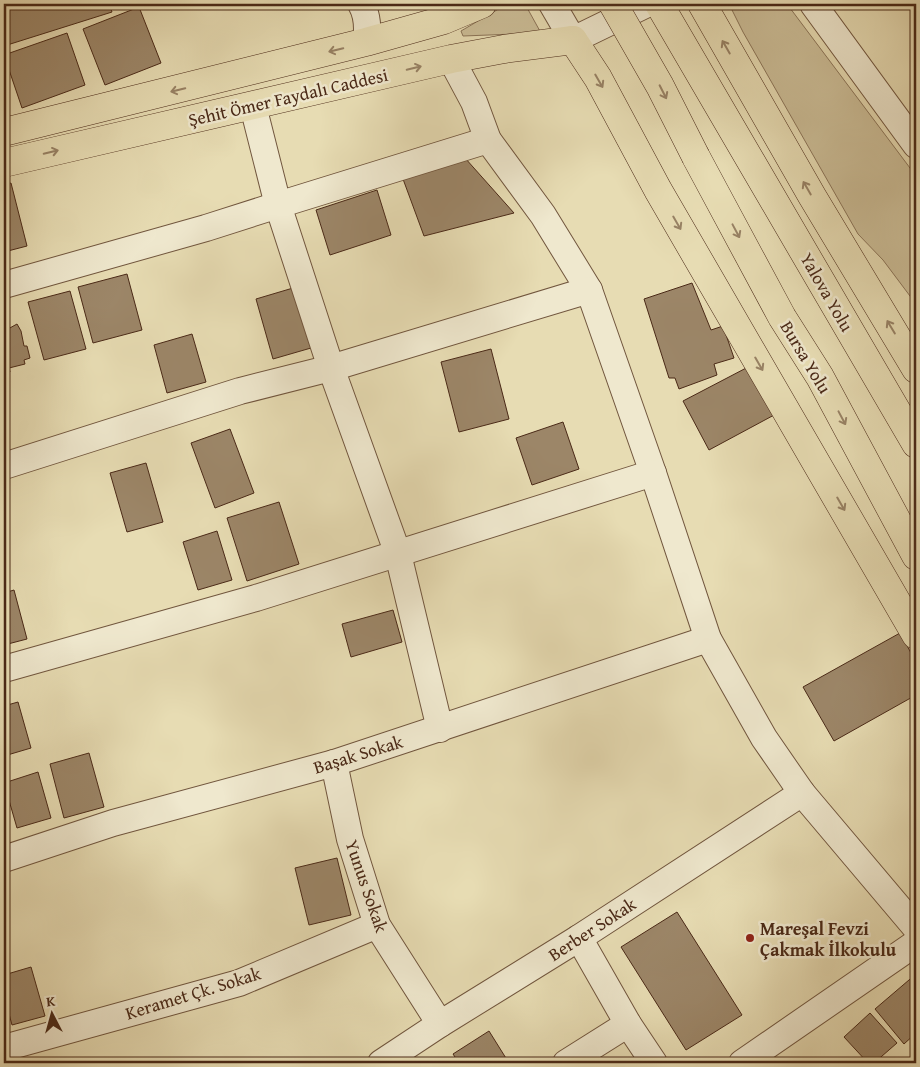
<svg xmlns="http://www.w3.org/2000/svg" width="920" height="1067" font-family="'Gentium Book Plus',serif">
	<rect width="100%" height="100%" fill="#e7dcb3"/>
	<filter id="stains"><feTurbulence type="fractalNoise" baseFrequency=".004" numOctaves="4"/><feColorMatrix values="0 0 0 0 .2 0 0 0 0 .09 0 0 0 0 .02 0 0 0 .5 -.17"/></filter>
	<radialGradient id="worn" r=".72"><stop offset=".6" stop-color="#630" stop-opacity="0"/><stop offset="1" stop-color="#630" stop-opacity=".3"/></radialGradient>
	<g fill="#ccbe98" stroke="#8b7458">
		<polygon points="507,4 525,4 541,33 463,36 461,31"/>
		<polygon points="732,4 787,4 916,176 916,304 883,260 858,234 743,32 732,10"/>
	</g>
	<g fill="#9c8668" stroke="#4a2917">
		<polygon points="4,4 109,4 112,12 4,46"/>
		<polygon points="139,7 161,63 105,85 83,29"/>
		<polygon points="67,33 85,85 22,108 4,55"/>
		<polygon points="465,158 514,213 424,236 403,179"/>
		<polygon points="11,183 27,246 4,252 4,185"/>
		<polygon points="377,190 391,235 330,255 316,210"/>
		<polygon points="127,274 142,330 93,343 78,287"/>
		<polygon points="692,283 711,330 723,326 734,358 714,364 717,375 679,389 675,378 669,378 644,299"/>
		<polygon points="293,288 311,348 273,359 256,299"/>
		<polygon points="70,291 86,349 44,360 28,302"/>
		<polygon points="17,324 21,331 24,346 27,346 30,358 24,360 25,364 9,368 10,372 4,373 4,336 9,334 8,329"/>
		<polygon points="192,334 206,382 167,393 154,345"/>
		<polygon points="491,349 509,419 459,432 441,362"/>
		<polygon points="750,366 776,414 709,450 683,401"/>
		<polygon points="563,422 579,469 532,485 516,438"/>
		<polygon points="230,429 254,493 215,508 191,443"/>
		<polygon points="146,463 163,522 127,532 110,473"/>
		<polygon points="279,502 299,564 247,581 227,518"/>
		<polygon points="217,531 232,580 198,590 183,542"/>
		<polygon points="14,590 27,639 4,645 4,593"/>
		<polygon points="393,610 402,642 351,657 342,624"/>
		<polygon points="900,633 916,662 916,695 834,741 803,687"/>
		<polygon points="18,702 31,748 4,756 4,706"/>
		<polygon points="89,753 104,807 64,818 50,764"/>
		<polygon points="38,772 51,818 17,828 4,783"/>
		<polygon points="337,858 351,915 309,925 295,868"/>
		<polygon points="677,912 742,1015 686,1050 621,947"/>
		<polygon points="31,967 45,1016 12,1025 4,995 4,975"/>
		<polygon points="916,974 916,1033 904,1044 875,1009"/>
		<polygon points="870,1013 897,1043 874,1063 868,1063 844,1037"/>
		<polygon points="489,1031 509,1063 459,1063 453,1054"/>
	</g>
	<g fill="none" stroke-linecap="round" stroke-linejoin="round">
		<defs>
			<g id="minor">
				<path d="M361 4C368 16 368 28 366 42"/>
				<polyline points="552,4 573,40 647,4"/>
				<polyline points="813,4 916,145"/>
				<polyline points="451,59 474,102 488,140 543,215 589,290 653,473 708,639 764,738 802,793 916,928"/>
				<polyline points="253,106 278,205 331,368 398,554 440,729"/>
				<polyline points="4,285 206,228 278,205 488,140"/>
				<polyline points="4,466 240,391 331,368 589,290"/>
				<polyline points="4,669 256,598 653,473"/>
				<polyline points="334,763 350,839 377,925 440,1024"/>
				<polyline points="4,859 113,823 334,763 708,639"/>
				<polyline points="579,938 628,1024 654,1063"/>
				<polyline points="4,1048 239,983 377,925"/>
				<polyline points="381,1063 440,1024 579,938 802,793"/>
				<polyline points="566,1063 628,1024"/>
				<polyline points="742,1063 916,943"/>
			</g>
			<g id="primary">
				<polyline points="4,132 366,42 444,20 482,4"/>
				<polyline points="4,163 451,59 504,49 573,40"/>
			</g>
			<g id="trunk">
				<polyline points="659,4 916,444"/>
				<polyline points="702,4 812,196 916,369"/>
				<polyline points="573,40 598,78 658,190 916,635"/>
				<polyline points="696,157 782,317 820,377 916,556"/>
			</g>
		</defs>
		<use href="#minor" stroke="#71563e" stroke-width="28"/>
		<use href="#primary" stroke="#4a2917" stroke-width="29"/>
		<use href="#trunk" stroke="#4a2917" stroke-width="29"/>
		<use href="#minor" stroke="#efe8ce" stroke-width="26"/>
		<use href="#primary" stroke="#e7dcb3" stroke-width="28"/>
		<use href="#trunk" stroke="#e7dcb3" stroke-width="28"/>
		<defs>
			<polyline id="trunk-bridge" points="613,4 660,86 696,157"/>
		</defs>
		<use href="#trunk-bridge" stroke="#4a2917" stroke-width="29" stroke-linecap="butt"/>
		<use href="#trunk-bridge" stroke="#e7dcb3" stroke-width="28"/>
	</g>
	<defs><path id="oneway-shaft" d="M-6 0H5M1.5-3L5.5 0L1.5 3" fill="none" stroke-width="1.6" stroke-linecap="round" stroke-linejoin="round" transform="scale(1.25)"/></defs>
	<g stroke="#988265">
		<use href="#oneway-shaft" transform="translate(726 47) rotate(-120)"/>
		<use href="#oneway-shaft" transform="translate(336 50) rotate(166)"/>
		<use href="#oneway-shaft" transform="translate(414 68) rotate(-13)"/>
		<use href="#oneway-shaft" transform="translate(599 81) rotate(60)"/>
		<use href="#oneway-shaft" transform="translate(178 90) rotate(166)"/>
		<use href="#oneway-shaft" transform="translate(663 92) rotate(63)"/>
		<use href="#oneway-shaft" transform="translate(51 152) rotate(-13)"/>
		<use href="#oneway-shaft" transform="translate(807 188) rotate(-120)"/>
		<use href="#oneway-shaft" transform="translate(677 223) rotate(60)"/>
		<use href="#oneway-shaft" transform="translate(736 231) rotate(62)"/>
		<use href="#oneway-shaft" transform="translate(891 327) rotate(-121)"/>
		<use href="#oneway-shaft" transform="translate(759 364) rotate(60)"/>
		<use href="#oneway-shaft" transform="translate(842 418) rotate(62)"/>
		<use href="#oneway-shaft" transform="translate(841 504) rotate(60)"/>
	</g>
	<circle fill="#8f2418" stroke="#efe8ce" stroke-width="2" cx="750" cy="938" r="5"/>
	<g text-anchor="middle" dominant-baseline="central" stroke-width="5" stroke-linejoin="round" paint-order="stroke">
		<g font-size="18" fill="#4a2917" stroke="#efe8ce">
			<text transform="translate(288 97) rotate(-13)">Şehit Ömer Faydalı Caddesi</text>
			<text transform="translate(827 292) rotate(60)">Yalova Yolu</text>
			<text transform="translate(806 357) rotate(59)">Bursa Yolu</text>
			<text transform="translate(358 754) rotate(-17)">Başak Sokak</text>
			<text transform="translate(367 886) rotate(71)">Yunus Sokak</text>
			<text transform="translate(592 929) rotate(-33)">Berber Sokak</text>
			<text transform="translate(193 993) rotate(-17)">Keramet Çk. Sokak</text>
		</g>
		<g font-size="18" font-weight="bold" fill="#4a2917" stroke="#efe8ce" text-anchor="start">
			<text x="760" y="928">Mareşal Fevzi<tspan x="760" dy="21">Çakmak İlkokulu</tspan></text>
		</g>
	</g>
	<rect width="920" height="1067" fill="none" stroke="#e7dcb3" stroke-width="20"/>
	<rect x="5" y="5" width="910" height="1057" fill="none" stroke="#4a2917" stroke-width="2.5"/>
	<rect x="10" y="10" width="900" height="1047" fill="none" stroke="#4a2917"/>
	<g transform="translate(52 1014) rotate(354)" stroke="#efe8ce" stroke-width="4" paint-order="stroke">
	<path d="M0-4L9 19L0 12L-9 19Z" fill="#4a2917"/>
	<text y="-8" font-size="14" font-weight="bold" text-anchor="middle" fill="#4a2917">K</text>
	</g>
	<rect width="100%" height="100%" filter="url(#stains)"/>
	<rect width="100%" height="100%" fill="url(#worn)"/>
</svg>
